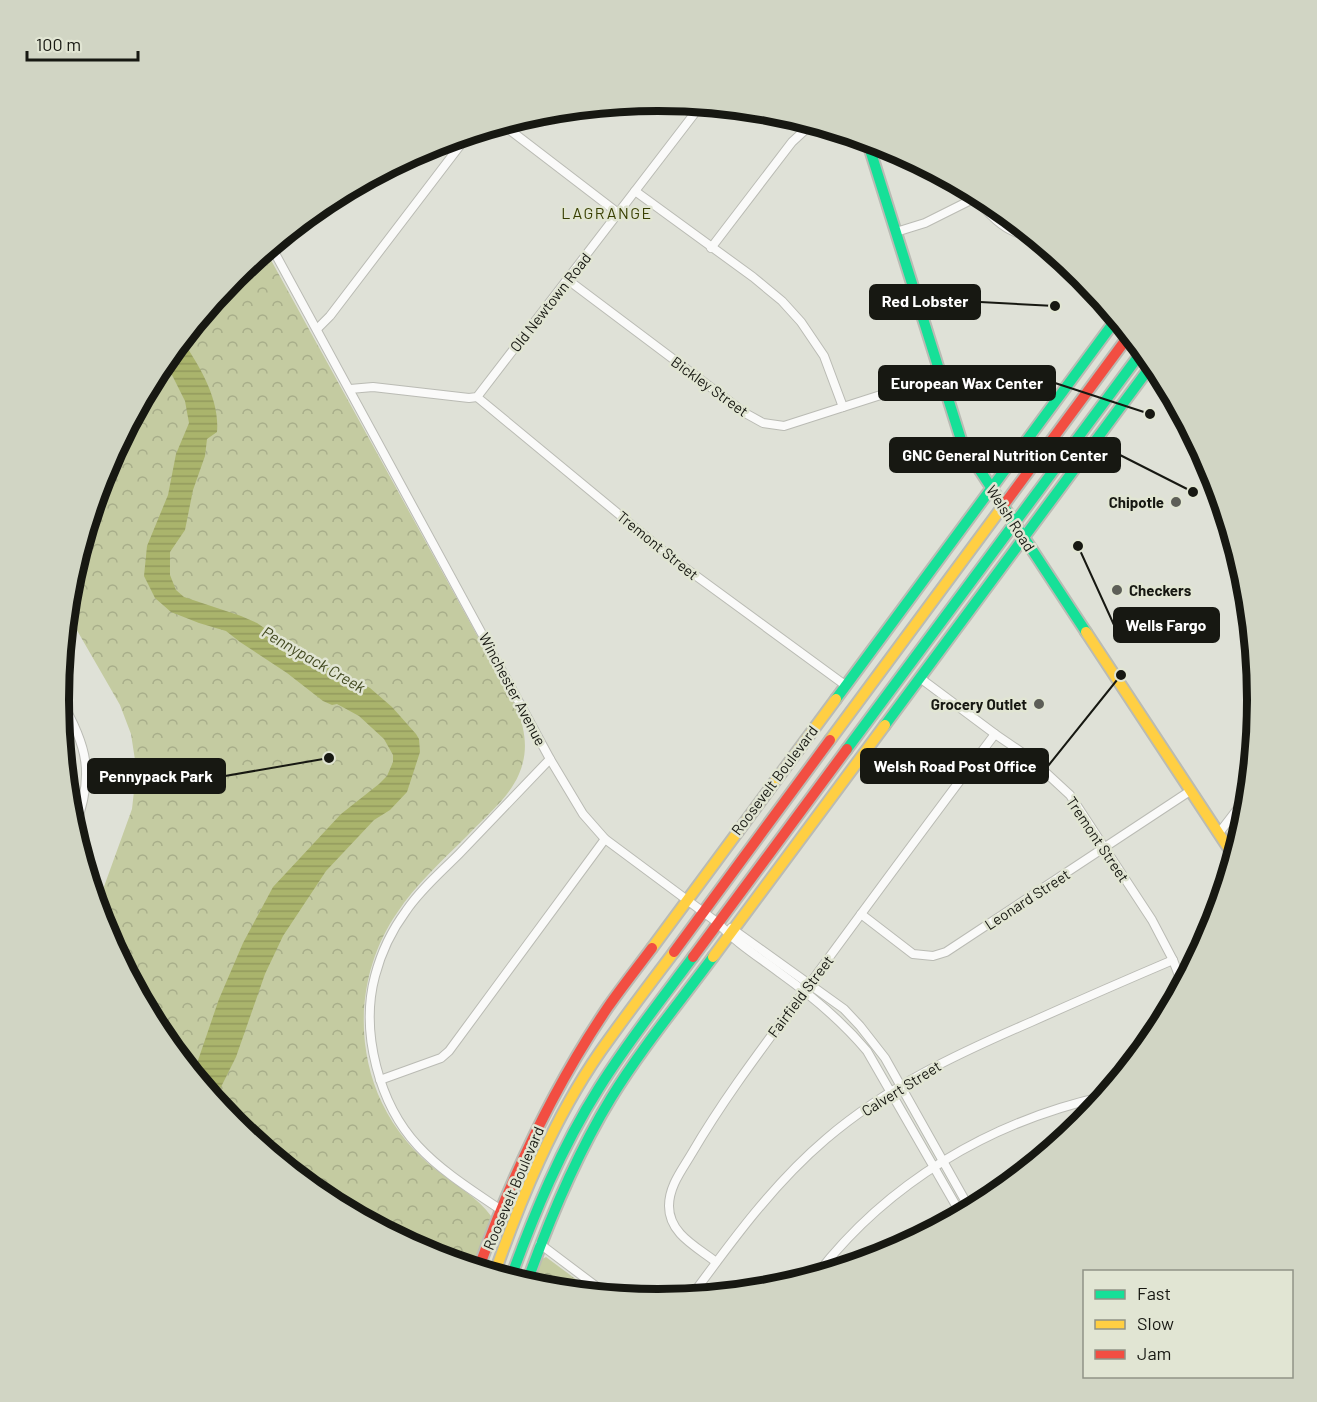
<svg xmlns="http://www.w3.org/2000/svg" width="1317" height="1402" font-family="Barlow,sans-serif">
	<defs>
		<pattern id="forest-crowns" width="20" height="18" patternUnits="userSpaceOnUse" patternTransform="scale(1.5)"><rect width="20" height="18" fill="#c4cba1"/><path d="M2 6a3 3 0 1 1 6 0M12 15a3 3 0 1 1 6 0" fill="none" stroke="#a8ae8a"/></pattern>
		<pattern id="water-rules" width="6" height="5" patternUnits="userSpaceOnUse" patternTransform="scale(1.5)"><rect width="6" height="5" fill="#aab46c"/><path d="M0 2.5h6" fill="none" stroke="#929a5d"/></pattern>
	</defs>
	<rect width="100%" height="100%" fill="#dfe1d7"/>
	<g fill="url(#forest-crowns)">
		<path d="M266 251 517 708C525 730 529 751 519 774 509 798 485 817 467 836 443 860 416 884 397 913 359 968 353 1042 382 1103 395 1130 415 1154 439 1172 456 1185 479 1199 491 1216L473 1269 429 1255 325 1200 234 1125 159 1034 104 930 97 906 132 809 135 782V760L131 734 120 705 67 613 70 584 104 471 160 367 234 276Z"/>
		<polygon points="546,1257 597,1295 541,1289 531,1286 540,1260"/>
	</g>
	<path fill="url(#water-rules)" d="M182 340C199 365 220 399 217 432L207 439 205 456 193 490 185 530 170 552V575L176 590 184 597 241 616 257 623 290 646 370 688 392 707 416 734 419 739 420 752 407 792 390 810 374 820 326 871 283 936 265 974 236 1057 214 1101 193 1075 219 999 243 943 273 887 341 814 379 784 387 776 393 762V755L384 739 359 716 337 704 332 705 323 701 287 673 240 642 226 631 199 623 171 612 155 598 144 576 147 546 168 495 176 454 189 423 185 401 165 361Z"/>
	<g fill="none" stroke-linecap="round" stroke-linejoin="round">
		<defs>
			<g id="street">
				<polyline points="502,124 618,213"/>
				<polyline points="635,191 753,277 782,301 801,322 824,356 843,407"/>
				<path d="M975 198C991 216 1008 236 1034 236"/>
				<polyline points="896,232 925,223 975,198 977,194"/>
				<path d="M271 246 550 759 583 814 605 839 718 923C736 943 759 957 780 973 812 996 841 1020 867 1051L962 1216"/>
				<polyline points="711,248 792,142 805,130 821,126"/>
				<polyline points="568,280 745,413 763,423 784,426 940,376"/>
				<polyline points="317,329 330,316 468,135"/>
				<polyline points="350,389 373,387 469,398 477,397 701,105"/>
				<polyline points="477,397 673,559 845,685"/>
				<polyline points="920,678 995,734 1030,758 1070,795 1152,920 1173,960 1183,986"/>
				<path d="M59 697C88 746 95 775 74 830"/>
				<polyline points="1219,833 1249,794"/>
				<polyline points="861,914 913,954 933,956 946,952 1190,791"/>
				<polyline points="731,928 844,1009 860,1026 885,1058 971,1211"/>
				<polyline points="380,1080 441,1058 449,1051 605,839"/>
				<path d="M501 1210C473 1191 441 1171 418 1146 379 1104 360 1032 375 976 381 953 392 930 406 911 420 890 441 872 459 854 489 823 519 791 550 759"/>
				<polyline points="540,1244 609,1296"/>
				<path d="M716 1262C697 1247 669 1234 669 1206 669 1186 682 1170 692 1153 727 1093 770 1038 811 982 872 899 933 816 995 734"/>
				<path d="M814 1278C886 1183 991 1121 1106 1096"/>
				<path d="M690 1298C731 1242 773 1184 826 1139 888 1086 957 1054 1031 1022 1078 1001 1126 980 1173 960"/>
			</g>
			<g id="fast">
				<polyline points="867,140 962,443 1086,632"/>
				<polyline points="836,699 1117,318"/>
				<polyline points="885,725 1153,363"/>
				<polyline points="847,749 1143,350"/>
				<path d="M510 1280C534 1214 561 1148 599 1088 627 1043 661 1000 693 957"/>
				<path d="M526 1285C549 1220 575 1157 611 1098 641 1049 679 1003 713 957"/>
			</g>
			<g id="slow">
				<polyline points="1086,632 1235,858"/>
				<polyline points="830,740 1003,506"/>
				<polyline points="652,948 836,699"/>
				<polyline points="713,957 885,725"/>
				<path d="M494 1275C521 1198 553 1120 600 1052 624 1018 649 985 674 952"/>
			</g>
			<g id="jam">
				<polyline points="1003,506 1130,334"/>
				<polyline points="674,952 830,740"/>
				<polyline points="693,957 847,749"/>
				<path d="M478 1270C511 1178 553 1088 608 1007 622 987 637 968 652 948"/>
			</g>
		</defs>
		<use href="#street" stroke="#babbb4" stroke-width="10"/>
		<use href="#fast" stroke="#babbb4" stroke-width="14"/>
		<use href="#slow" stroke="#babbb4" stroke-width="14"/>
		<use href="#jam" stroke="#babbb4" stroke-width="14"/>
		<use href="#street" stroke="#fafaf9" stroke-width="8"/>
		<use href="#fast" stroke="#16e098" stroke-width="10"/>
		<use href="#slow" stroke="#ffcf43" stroke-width="10"/>
		<use href="#jam" stroke="#f24e42" stroke-width="10"/>
	</g>
	<g fill="#5d5e57" stroke="#e1e5d3" stroke-width="2">
		<circle cx="1176" cy="502" r="6"/>
		<circle cx="1117" cy="590" r="6"/>
		<circle cx="1039" cy="704" r="6"/>
	</g>
	<g text-anchor="middle" dominant-baseline="central" stroke-width="5" stroke-linejoin="round" paint-order="stroke">
		<g font-size="15" fill="#171812" stroke="#e1e5d3">
			<text transform="translate(550 302) rotate(-52)">Old Newtown Road</text>
			<text transform="translate(710 386) rotate(36)">Bickley Street</text>
			<text transform="translate(1011 518) rotate(57)">Welsh Road</text>
			<text transform="translate(658 545) rotate(39)">Tremont Street</text>
			<text transform="translate(513 689) rotate(62)">Winchester Avenue</text>
			<text transform="translate(774 780) rotate(-53)">Roosevelt Boulevard</text>
			<text transform="translate(1098 839) rotate(56)">Tremont Street</text>
			<text transform="translate(1027 899) rotate(-33)">Leonard Street</text>
			<text transform="translate(800 996) rotate(-53)">Fairfield Street</text>
			<text transform="translate(901 1088) rotate(-32)">Calvert Street</text>
			<text transform="translate(513 1188) rotate(-67)">Roosevelt Boulevard</text>
		</g>
		<g font-size="15" font-weight="bold" fill="#171812" stroke="#e1e5d3" text-anchor="end">
			<text x="1164" y="502">Chipotle</text>
			<text x="1129" y="590" text-anchor="start">Checkers</text>
			<text x="1027" y="704">Grocery Outlet</text>
		</g>
		<g font-size="16" letter-spacing="1.5" fill="#383f01" stroke="#e1e5d3">
			<text x="607" y="212">LAGRANGE</text>
		</g>
		<g font-size="16" font-style="italic" fill="#434a21" stroke="#e1e5d3">
			<text transform="translate(314 659) rotate(30)">Pennypack Creek</text>
		</g>
	</g>
	<path d="M0 0H1317V1402H0ZM69 700a589 589 0 1 1 1178 0a589 589 0 1 1-1178 0Z" fill="#d1d5c4" fill-rule="evenodd"/>
	<path fill="none" stroke="#171812" stroke-width="8" d="M69 700a589 589 0 1 1 1178 0a589 589 0 1 1-1178 0Z"/>
	<path fill="none" stroke="#171812" stroke-width="2" d="M1055 306L980 302M1150 414L1055 383M1193 492L1120 455M1078 546L1114 625M1121 675L1048 766M329 758L225 776"/>
	<g fill="#171812" stroke="#e1e5d3" stroke-width="2">
		<circle cx="1055" cy="306" r="6"/>
		<circle cx="1150" cy="414" r="6"/>
		<circle cx="1193" cy="492" r="6"/>
		<circle cx="1078" cy="546" r="6"/>
		<circle cx="1121" cy="675" r="6"/>
		<circle cx="329" cy="758" r="6"/>
	</g>
	<g fill="#171812" stroke="#171812" stroke-width="2">
		<rect x="870" y="285" width="110" height="34" rx="6"/>
		<rect x="879" y="366" width="176" height="34" rx="6"/>
		<rect x="890" y="438" width="230" height="34" rx="6"/>
		<rect x="1114" y="608" width="105" height="34" rx="6"/>
		<rect x="861" y="749" width="187" height="34" rx="6"/>
		<rect x="88" y="759" width="137" height="34" rx="6"/>
	</g>
	<g font-size="16" text-anchor="middle" font-weight="bold" fill="#fff">
		<text x="925" y="307">Red Lobster</text>
		<text x="967" y="389">European Wax Center</text>
		<text x="1005" y="461">GNC General Nutrition Center</text>
		<text x="1166" y="631">Wells Fargo</text>
		<text x="955" y="772">Welsh Road Post Office</text>
		<text x="156" y="782">Pennypack Park</text>
	</g>
	<rect x="1083" y="1270" width="210" height="108" fill="#e1e5d3" stroke="#909386" stroke-width="1.5"/>
	<rect x="1095" y="1290" width="30" height="9" fill="#16e098" stroke="#909386" stroke-width="1.5"/>
	<text x="1137" y="1300" font-size="18" fill="#171812">Fast</text>
	<rect x="1095" y="1320" width="30" height="9" fill="#ffcf43" stroke="#909386" stroke-width="1.5"/>
	<text x="1137" y="1330" font-size="18" fill="#171812">Slow</text>
	<rect x="1095" y="1350" width="30" height="9" fill="#f24e42" stroke="#909386" stroke-width="1.5"/>
	<text x="1137" y="1360" font-size="18" fill="#171812">Jam</text>
	<path d="M27 51v9h111v-9" fill="none" stroke="#171812" stroke-width="3"/>
	<text x="36" y="51" font-size="18" fill="#171812" stroke="#e1e5d3" stroke-width="4.5" paint-order="stroke">100 m</text>
</svg>
